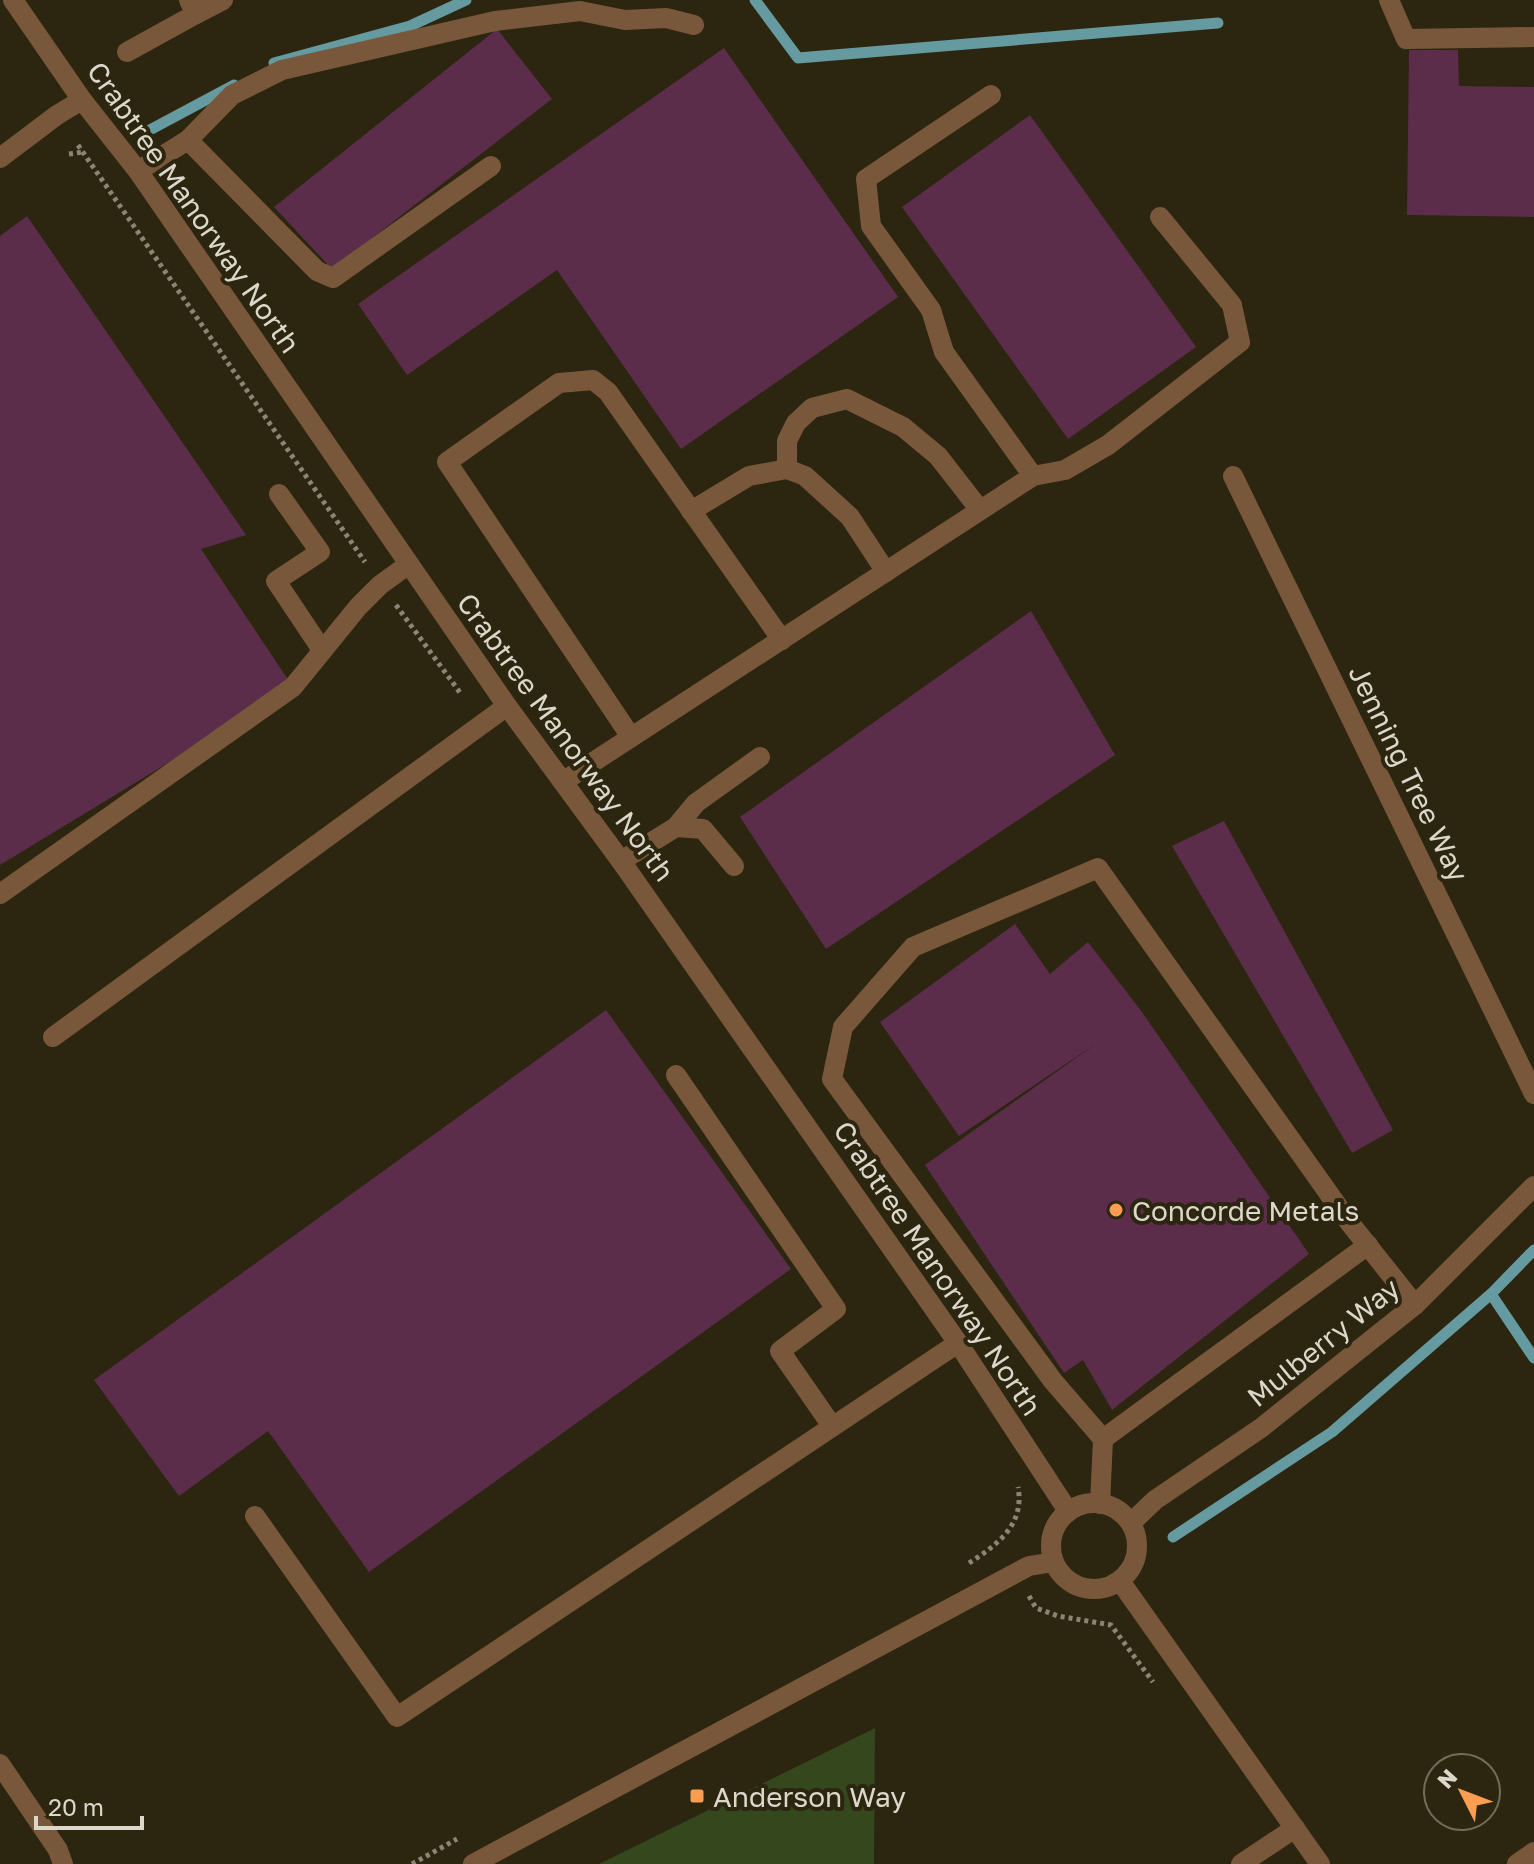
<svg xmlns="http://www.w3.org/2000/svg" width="1534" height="1864" font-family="'Golos Text',sans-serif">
	<rect width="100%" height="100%" fill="#2c250f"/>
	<polygon fill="#34471d" points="875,1728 874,1864 599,1864"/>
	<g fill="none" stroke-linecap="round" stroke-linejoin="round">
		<g stroke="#659aa1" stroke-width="11">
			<polyline points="755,0 798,58 1218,23"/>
			<polyline points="274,63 410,26 466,0"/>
			<polyline points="146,132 234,85"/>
			<polyline points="1491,1294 1534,1358"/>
			<polyline points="1173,1537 1332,1432 1491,1294 1534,1250"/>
		</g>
	</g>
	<g fill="#5b2d4b">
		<polygon points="497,29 552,99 332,269 274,207"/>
		<polygon points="724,48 898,297 681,449 557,270 407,375 358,304"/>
		<polygon points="1409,50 1458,50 1459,86 1534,87 1534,217 1407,215"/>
		<polygon points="1030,115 1196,347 1068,439 902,207"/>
		<polygon points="27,216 246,535 201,549 293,687 0,865 0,236"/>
		<polygon points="1031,611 1115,755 826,949 740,817"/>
		<polygon points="1224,821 1393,1130 1352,1153 1172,846"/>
		<polygon points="1015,924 1050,974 1088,942 1142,1012 1309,1254 1112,1410 1083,1360 1064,1373 925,1165 1097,1043 959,1136 880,1022"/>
		<polygon points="606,1010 791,1269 369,1572 268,1431 179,1496 94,1380"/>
	</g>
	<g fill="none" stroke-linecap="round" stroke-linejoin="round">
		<g stroke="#8a8574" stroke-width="5" stroke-dasharray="4 4" stroke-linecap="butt">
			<polyline points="78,145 365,562"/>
			<polyline points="69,154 83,152"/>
			<polyline points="396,605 461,694"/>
			<path d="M969 1563C997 1545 1025 1525 1018 1487"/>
			<polyline points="1029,1596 1036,1608 1058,1616 1111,1625 1153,1682"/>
			<polyline points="412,1864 457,1839"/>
		</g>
		<g stroke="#79573a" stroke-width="20">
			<polyline points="13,0 82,100 138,171 507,706 621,861 958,1343 1068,1511"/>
			<polyline points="189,0 196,14 223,0"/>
			<polyline points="1389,0 1406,39 1534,37"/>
			<polyline points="127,52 196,14"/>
			<polyline points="188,140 232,95 282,70 495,21 580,11 625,20 666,18 694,25"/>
			<polyline points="0,158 57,115 82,100"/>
			<polyline points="138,171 188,140 317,271 333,278 491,166"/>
			<polyline points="787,469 787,441 796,423 812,408 847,399 903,427 938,456 980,510"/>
			<polyline points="1033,476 1065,470 1108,445 1240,342 1232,305 1160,217"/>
			<polyline points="1233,476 1534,1094"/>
			<polyline points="279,494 320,552 276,581 322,650"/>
			<polyline points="691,511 749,476 787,469 805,476 850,517 886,572"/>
			<polyline points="631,737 447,462 559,383 593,380 608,392 782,640"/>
			<polyline points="564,781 1033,476 944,352 931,310 871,226 866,179 991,95"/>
			<polyline points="676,827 696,803 760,757"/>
			<polyline points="621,861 676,827 703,829 734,866"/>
			<polyline points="0,894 293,687 358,607 380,585 409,564"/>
			<polyline points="53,1037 507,706"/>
			<polyline points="676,1075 836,1309 780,1351 832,1426"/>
			<polyline points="1103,1439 1368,1245"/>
			<circle cx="1094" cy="1546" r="43"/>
			<polyline points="1100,1504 1103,1439 1053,1381 832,1079 843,1027 913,947 1098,868 1349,1222 1415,1305"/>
			<polyline points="255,1516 397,1717 958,1343"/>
			<polyline points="1131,1523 1155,1500 1261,1428 1415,1305 1534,1186"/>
			<polyline points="1120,1581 1320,1864"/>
			<polyline points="0,1764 58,1850 63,1864"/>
			<polyline points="473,1864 1029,1566 1054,1562"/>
			<polyline points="1241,1864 1295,1828"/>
			<polyline points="1517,1864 1534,1852"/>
		</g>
	</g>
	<g fill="#fb9e51" stroke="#2c250f" stroke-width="3">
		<circle cx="1116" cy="1210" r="8"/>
		<rect x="689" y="1788" width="16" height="16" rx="4"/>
	</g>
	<g text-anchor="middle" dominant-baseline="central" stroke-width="8" stroke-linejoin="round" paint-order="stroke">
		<g font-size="28" fill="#dbd7ca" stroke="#2c250f">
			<text transform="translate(194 207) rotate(55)">Crabtree Manorway North</text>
			<text transform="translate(566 737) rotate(54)">Crabtree Manorway North</text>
			<text transform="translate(1409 773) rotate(64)">Jenning Tree Way</text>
			<text transform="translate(938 1268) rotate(56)">Crabtree Manorway North</text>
			<text transform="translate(1323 1342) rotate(-39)">Mulberry Way</text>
		</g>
		<g font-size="28" fill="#dbd7ca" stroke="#2c250f" text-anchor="start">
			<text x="1132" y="1210">Concorde Metals</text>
			<text x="713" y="1796">Anderson Way</text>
		</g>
	</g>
	<g transform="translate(1462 1792) rotate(312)"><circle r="38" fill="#2c250f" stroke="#726c5a" stroke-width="2"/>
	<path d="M0-6L14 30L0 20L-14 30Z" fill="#fb9e51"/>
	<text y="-12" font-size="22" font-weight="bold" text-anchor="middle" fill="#dbd7ca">N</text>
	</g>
	<path d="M36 1816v12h106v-12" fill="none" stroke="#dbd7ca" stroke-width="4"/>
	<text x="48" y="1816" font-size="24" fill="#dbd7ca" stroke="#2c250f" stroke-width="6" paint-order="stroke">20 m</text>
</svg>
